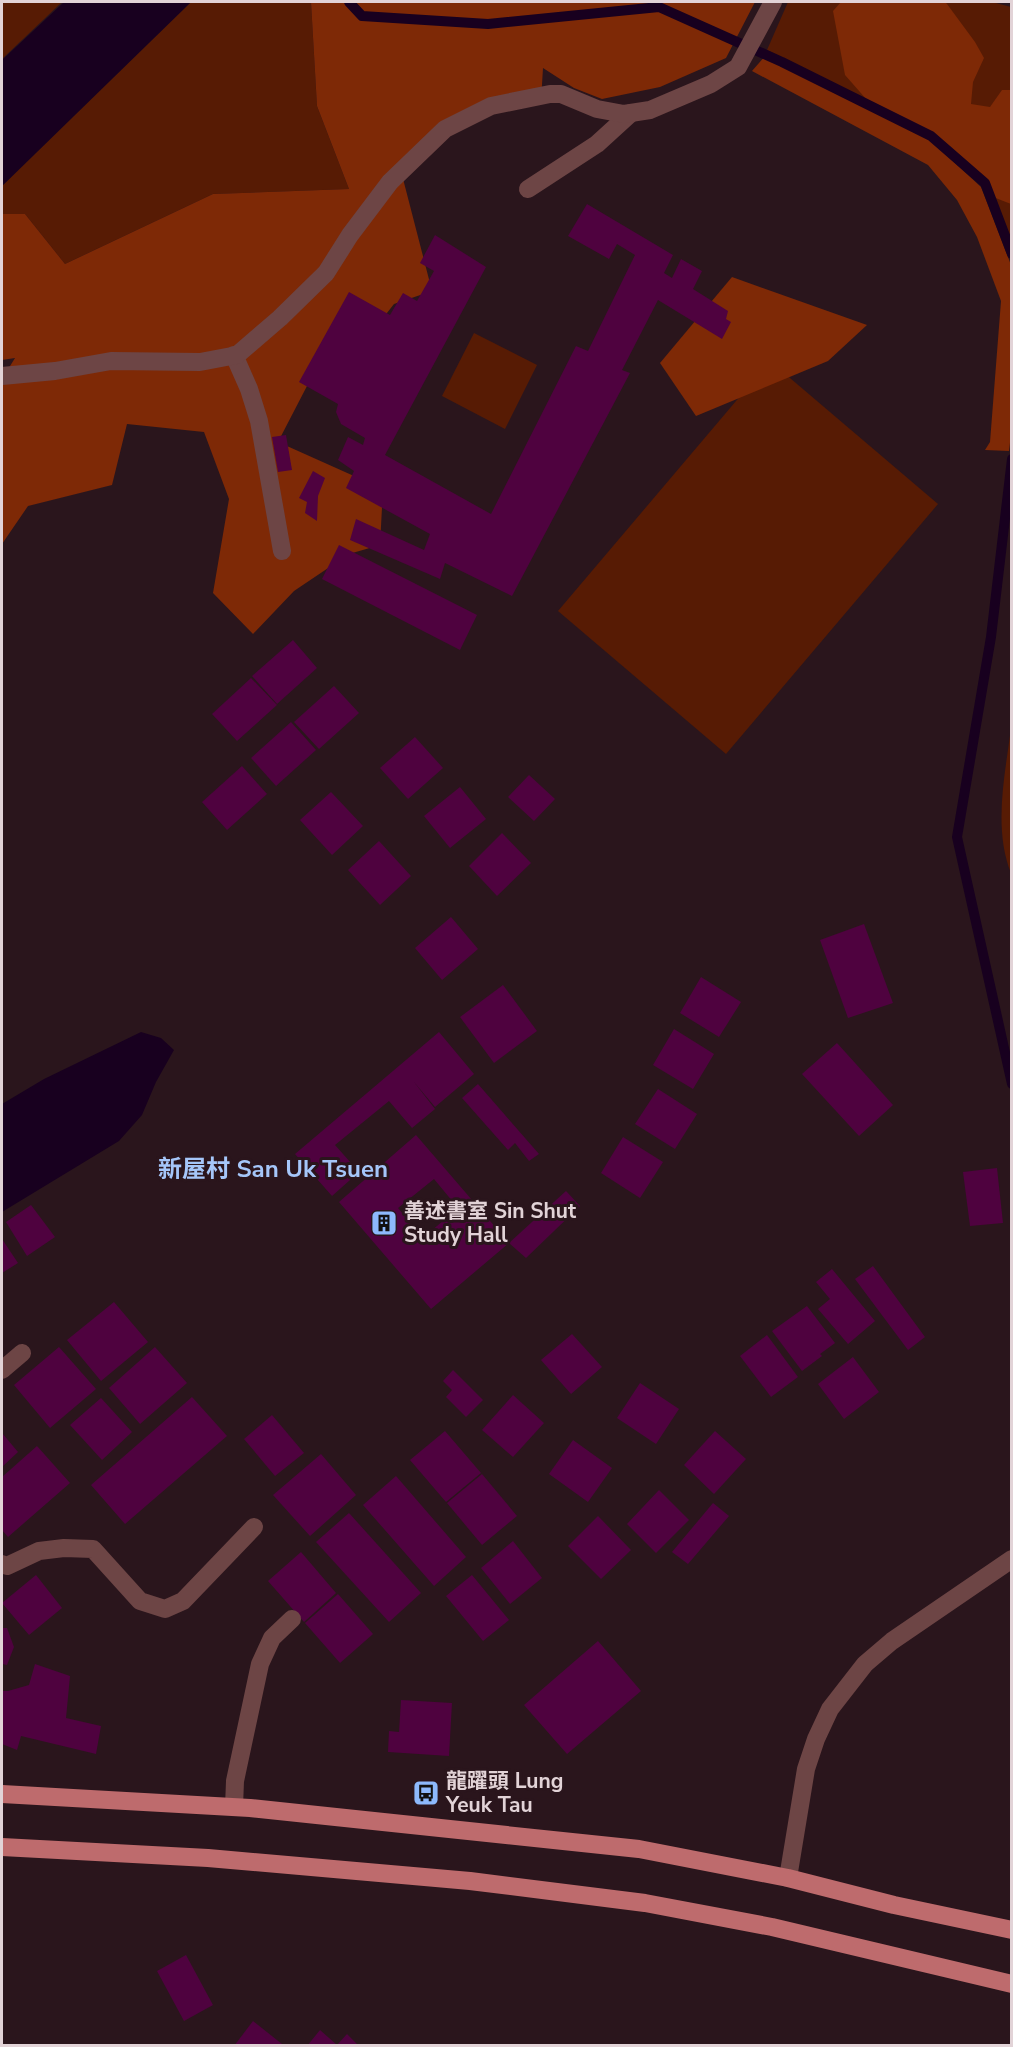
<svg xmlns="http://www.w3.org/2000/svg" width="1013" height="2047" font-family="'Nunito Sans','Noto Sans SC',sans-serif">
	<rect width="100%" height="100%" fill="#2a151c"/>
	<g fill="#571b04">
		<polygon points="2,2 62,2 2,59"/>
		<polygon points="191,2 311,2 317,106 349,189 213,194 65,264 25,214 2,214 2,186"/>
		<polygon points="788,2 992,2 1011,7 1011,247 986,182 932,135 767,50"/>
		<polygon points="474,333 537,365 505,429 442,396"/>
		<polygon points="770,361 938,504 726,754 558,611"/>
		<path d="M1011 728 1012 873H1011C993 828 1005 775 1011 728Z"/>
	</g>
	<g fill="#7e2906">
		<polygon points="311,2 755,2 726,58 660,87 602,99 574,88 543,68 541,101 465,119 401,171 432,291 394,304 340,373 307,386 278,442 383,489 380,545 349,554 294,591 253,634 213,593 229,499 204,432 127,424 112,485 28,506 2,544 2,379 15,358 2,360 2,214 25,214 65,264 213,194 349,189 317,106"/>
		<polygon points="841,2 945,2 947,4 975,42 984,58 973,82 971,104 990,107 1002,90 1011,90 1011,204 993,197 987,179 933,133 867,100 845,75 833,11"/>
		<polygon points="765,56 930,140 981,187 1011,265 1012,426 1009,451 985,450 990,442 1001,301 977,237 957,200 928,165 752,71"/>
		<polygon points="732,277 867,325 828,361 696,416 660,363"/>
	</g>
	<g fill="#18001f">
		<polygon points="64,2 191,2 2,186 2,60"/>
		<polygon points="141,1032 161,1038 174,1050 156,1082 142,1115 119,1141 2,1212 2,1104 44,1079"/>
	</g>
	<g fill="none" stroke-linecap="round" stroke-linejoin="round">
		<g stroke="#18001f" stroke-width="10">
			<polyline points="349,2 362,16 488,24 659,7 782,62 931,136 985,183 1012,254"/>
			<polyline points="1012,459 991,637 957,837 1012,1084"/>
		</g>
	</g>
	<g fill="#4f023f" fill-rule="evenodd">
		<polygon points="587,204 673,255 664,273 672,278 681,259 702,271 693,289 728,311 726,319 731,322 722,339 658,300 622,370 630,373 512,596 445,563 440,579 350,540 356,519 424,550 430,534 346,488 354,471 338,460 348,437 363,445 365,438 341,424 336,412 338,404 299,382 349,292 390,315 403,293 417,301 434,271 420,263 435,235 486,267 385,455 491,514 576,346 588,351 635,255 617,244 609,259 568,236"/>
		<polygon points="286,435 292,470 278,472 272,437"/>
		<polygon points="313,471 325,478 318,496 317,521 305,513 307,502 299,498"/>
		<polygon points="339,545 477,615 460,650 322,579"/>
		<polygon points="293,640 317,668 277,704 252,676"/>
		<polygon points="251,678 277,705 237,741 212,714"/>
		<polygon points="334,686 359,713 319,749 294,722"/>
		<polygon points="291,722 316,750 276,786 251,758"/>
		<polygon points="415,737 443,768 408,799 380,768"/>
		<polygon points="242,766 267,794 227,830 202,802"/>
		<polygon points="529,775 555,799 534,821 508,797"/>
		<polygon points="460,787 486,819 450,848 424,816"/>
		<polygon points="331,792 363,826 332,855 300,820"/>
		<polygon points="502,833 531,863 497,896 469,866"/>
		<polygon points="379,841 411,876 380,905 348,870"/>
		<polygon points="451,917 478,949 442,980 415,948"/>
		<polygon points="864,924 893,1003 848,1018 820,940"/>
		<polygon points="701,977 741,1002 719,1037 680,1013"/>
		<polygon points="503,985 537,1031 494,1063 460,1017"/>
		<polygon points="674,1029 714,1054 693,1089 653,1065"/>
		<polygon points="439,1032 474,1074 435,1107 414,1082 435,1109 412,1128 389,1101 335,1145 359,1172 332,1196 295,1154"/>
		<polygon points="837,1043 893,1105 859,1136 802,1074"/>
		<polygon points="478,1084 539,1154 529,1161 515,1143 508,1150 462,1098"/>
		<polygon points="658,1089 697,1114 675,1149 635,1124"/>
		<path d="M416 1135 509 1243 431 1309 339 1202ZM434 1179 458 1208 423 1238 398 1208Z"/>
		<polygon points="623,1137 663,1162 640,1198 601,1173"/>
		<polygon points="997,1168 1003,1223 970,1226 963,1172"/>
		<polygon points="566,1191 580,1206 526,1258 509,1243"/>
		<polygon points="31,1205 55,1237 27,1256 6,1222"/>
		<polygon points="2,1239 18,1263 2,1273"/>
		<polygon points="873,1266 925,1337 908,1350 855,1279"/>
		<polygon points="832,1269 875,1321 848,1344 818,1309 830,1299 816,1282"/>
		<polygon points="114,1302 148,1342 101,1381 67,1340"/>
		<polygon points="807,1306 835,1343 820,1354 822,1356 802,1371 772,1331"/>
		<polygon points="572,1334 602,1367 571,1394 541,1360"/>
		<polygon points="767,1335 798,1377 771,1397 740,1356"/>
		<polygon points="59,1347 96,1389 50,1428 14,1385"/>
		<polygon points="155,1347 187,1383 140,1424 109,1388"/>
		<polygon points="853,1357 879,1392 844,1419 818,1384"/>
		<polygon points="453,1370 483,1400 466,1417 446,1397 452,1390 443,1381"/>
		<polygon points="640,1383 679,1409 656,1444 617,1418"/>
		<polygon points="513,1395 544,1423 513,1457 482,1430"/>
		<polygon points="192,1397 227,1436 125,1524 91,1485"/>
		<polygon points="101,1398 132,1432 102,1460 70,1425"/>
		<polygon points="272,1415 304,1453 275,1476 244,1439"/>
		<polygon points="445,1431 481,1473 446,1502 410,1460"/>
		<polygon points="715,1431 746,1459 714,1494 684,1465"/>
		<polygon points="2,1433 18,1452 2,1467"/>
		<polygon points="573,1440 612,1468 588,1502 549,1474"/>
		<polygon points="37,1446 70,1483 8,1537 2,1530 2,1477"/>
		<polygon points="321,1454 356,1495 310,1536 273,1495"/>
		<polygon points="482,1474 517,1516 482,1545 447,1503"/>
		<polygon points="396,1476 466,1557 434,1586 363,1505"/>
		<polygon points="659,1490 689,1520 656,1553 627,1524"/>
		<polygon points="713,1503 729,1516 688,1564 672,1552"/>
		<polygon points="349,1513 421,1593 389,1622 316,1542"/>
		<polygon points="598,1516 631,1550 601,1579 568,1546"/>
		<polygon points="513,1541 542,1578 510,1604 481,1568"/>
		<polygon points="301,1552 336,1593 304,1622 268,1581"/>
		<polygon points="36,1575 62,1608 29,1635 2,1603"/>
		<polygon points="472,1575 509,1620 483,1641 446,1596"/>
		<polygon points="338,1594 373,1634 340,1663 305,1623"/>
		<polygon points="2,1628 7,1628 14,1647 7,1665 2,1664"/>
		<polygon points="598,1641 641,1691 567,1754 524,1705"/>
		<polygon points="35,1664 70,1676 66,1718 101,1726 96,1754 21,1736 17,1750 2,1744 2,1691 8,1691 29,1685"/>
		<polygon points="401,1700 452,1703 449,1756 388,1752 389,1731 399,1732"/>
		<polygon points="186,1955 213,2005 184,2021 157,1971"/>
		<polygon points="253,2021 282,2044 281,2046 234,2046"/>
		<polygon points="320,2030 337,2045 347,2034 359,2046 307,2046"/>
	</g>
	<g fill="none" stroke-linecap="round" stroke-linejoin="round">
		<g stroke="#6d4545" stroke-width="18">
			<polyline points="528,189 597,144 631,113"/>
			<polyline points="234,355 249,389 259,421 282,551"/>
			<polyline points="2,376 55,371 111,361 200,362 237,355 280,318 326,273 350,235 390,182 445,129 491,106 550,94 561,94 597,109 624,114 650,110 711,84 738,67 773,2"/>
			<polyline points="2,1370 22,1353"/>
			<polyline points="2,1564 7,1566 39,1551 64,1548 93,1549 140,1601 165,1609 183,1601 254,1527"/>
			<polyline points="234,1807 235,1781 260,1664 272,1638 292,1619"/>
			<polyline points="788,1878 806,1769 816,1739 830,1709 865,1664 892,1641 1012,1559"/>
		</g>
		<g stroke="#be6b6d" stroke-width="18">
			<polyline points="2,1794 250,1808 639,1849 788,1878 894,1905 1012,1930"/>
			<polyline points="2,1847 208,1858 470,1881 645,1903 772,1927 1012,1984"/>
		</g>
	</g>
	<defs>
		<symbol id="building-square" viewBox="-11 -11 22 22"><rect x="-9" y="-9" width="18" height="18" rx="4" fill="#8db9fc" stroke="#2a151c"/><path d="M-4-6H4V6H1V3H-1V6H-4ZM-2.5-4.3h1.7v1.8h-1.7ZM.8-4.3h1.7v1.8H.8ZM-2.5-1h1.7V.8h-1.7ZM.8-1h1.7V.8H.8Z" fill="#111"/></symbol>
		<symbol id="bus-square" viewBox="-11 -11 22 22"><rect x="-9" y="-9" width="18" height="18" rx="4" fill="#8db9fc" stroke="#2a151c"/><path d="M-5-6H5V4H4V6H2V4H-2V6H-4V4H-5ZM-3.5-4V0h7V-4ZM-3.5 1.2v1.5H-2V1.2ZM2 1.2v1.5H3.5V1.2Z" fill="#111"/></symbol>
	</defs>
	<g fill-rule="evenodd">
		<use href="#building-square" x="369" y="1208" width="30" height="30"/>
		<use href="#bus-square" x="411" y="1778" width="30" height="30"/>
	</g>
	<g text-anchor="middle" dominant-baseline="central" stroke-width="6" stroke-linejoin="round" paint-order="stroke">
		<g font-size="21" font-weight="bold" fill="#e2d3d7" stroke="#2a151c" text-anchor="start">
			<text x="404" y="1211">善述書室 Sin Shut<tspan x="404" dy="24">Study Hall</tspan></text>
			<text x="446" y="1781">龍躍頭 Lung<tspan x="446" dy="24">Yeuk Tau</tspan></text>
		</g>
		<g font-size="24" font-weight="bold" fill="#a5c6f9" stroke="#2a151c">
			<text x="273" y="1169">新屋村 San Uk Tsuen</text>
		</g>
	</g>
	<rect width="1013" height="2047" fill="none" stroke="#e2d3d7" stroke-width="6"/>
</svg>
